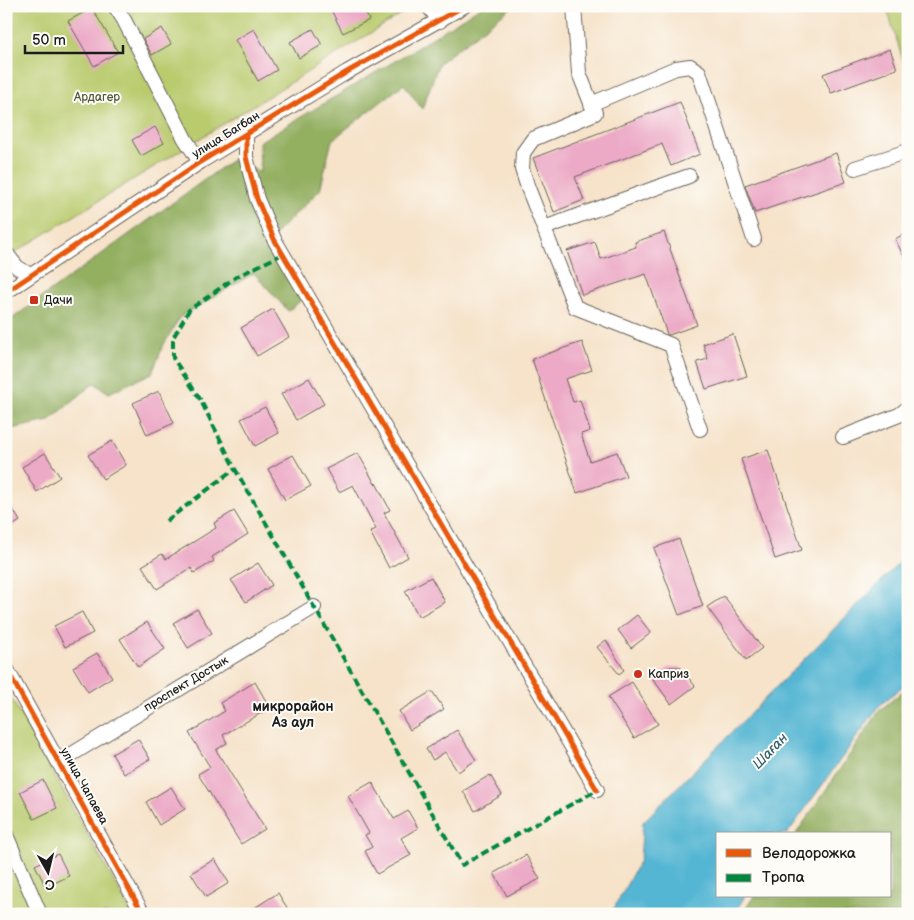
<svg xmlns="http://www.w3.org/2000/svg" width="914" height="920" font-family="'Balsamiq Sans',sans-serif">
	<rect width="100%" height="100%" fill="#fdfcf7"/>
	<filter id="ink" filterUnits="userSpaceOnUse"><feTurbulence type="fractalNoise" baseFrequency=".02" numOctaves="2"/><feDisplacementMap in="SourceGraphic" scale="10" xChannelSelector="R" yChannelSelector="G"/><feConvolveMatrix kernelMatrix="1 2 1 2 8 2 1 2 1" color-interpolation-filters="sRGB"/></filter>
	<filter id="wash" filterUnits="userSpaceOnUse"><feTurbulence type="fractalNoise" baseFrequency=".0096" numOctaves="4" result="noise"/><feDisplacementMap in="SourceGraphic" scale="20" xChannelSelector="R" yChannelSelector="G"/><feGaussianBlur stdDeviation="1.12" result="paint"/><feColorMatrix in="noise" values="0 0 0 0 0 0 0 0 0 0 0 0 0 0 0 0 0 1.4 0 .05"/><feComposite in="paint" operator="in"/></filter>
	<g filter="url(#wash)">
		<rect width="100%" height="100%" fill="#f6e3ca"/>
		<g fill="#bacb6e" stroke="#6b7445">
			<polygon points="6,6 408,6 408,10 6,258"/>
			<polygon points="886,6 908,6 908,76"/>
			<polygon points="6,689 132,914 6,914"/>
		</g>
		<g fill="#93af61" stroke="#58663e">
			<polygon points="482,6 513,6 439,63 422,109 404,84 332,140 320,190 268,241 304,298 288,311 254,273 180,317 163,346 152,373 109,393 94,383 49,421 6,430 6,323 232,160 260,172 259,142 410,52"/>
			<polygon points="908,687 908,914 742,914 754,896 890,896 890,834 796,834 880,710"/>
		</g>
		<polygon fill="#55b6d3" stroke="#386978" points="908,554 908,682 879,706 787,834 718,834 718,896 745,896 734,914 611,914 640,860 643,822"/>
		<g id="blocks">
			<g fill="#ecaac6">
				<polygon points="342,6 362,6 369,20 343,33 332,12"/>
				<polygon points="92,8 118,52 94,66 68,21"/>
				<polygon points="162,28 171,44 152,55 143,39"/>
				<polygon points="254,29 277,70 258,81 235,40"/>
				<polygon points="313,29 322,45 299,58 290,42"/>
				<polygon points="890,49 897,69 831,93 823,74"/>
				<polygon points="680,102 700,154 671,166 662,144 575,177 584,200 554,212 533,158"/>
				<polygon points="155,127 164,143 141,156 132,140"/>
				<polygon points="836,153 846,182 755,213 745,185"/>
				<polygon points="664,232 697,325 669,335 667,334 646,274 582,295 567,251 595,242 601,259 636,247 635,242"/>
				<polygon points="908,232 908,265 895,239"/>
				<polygon points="273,309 289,337 257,356 241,328"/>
				<polygon points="733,334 747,376 706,389 697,362 708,359 703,344"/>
				<polygon points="582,342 592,370 565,379 573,402 580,400 590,431 581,434 590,461 617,452 626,476 577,493 532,359"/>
				<polygon points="309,378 324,404 296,420 281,394"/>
				<polygon points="159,391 174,423 147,435 133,403"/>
				<polygon points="265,407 279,433 255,446 241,419"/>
				<polygon points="112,441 126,465 103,479 88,455"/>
				<polygon points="768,450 802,550 775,559 741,459"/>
				<polygon points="45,453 60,477 37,492 22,467"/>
				<polygon points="358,453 375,484 376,483 390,510 384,513 408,557 389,568 370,532 376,529 353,485 339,492 326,469"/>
				<polygon points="293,455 311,486 285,500 268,469"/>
				<polygon points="6,498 20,521 6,530"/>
				<polygon points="234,511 248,534 212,557 214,561 194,573 191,568 157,589 142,566 162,554 166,559 216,528 214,523"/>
				<polygon points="679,539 703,606 679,615 654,548"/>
				<polygon points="258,563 272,585 246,602 231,580"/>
				<polygon points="431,577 445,602 419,617 405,591"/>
				<polygon points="724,596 762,648 746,660 707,607"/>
				<polygon points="197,609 212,633 188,648 173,623"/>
				<polygon points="82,612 93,633 65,647 54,626"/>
				<polygon points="637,615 651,633 631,648 618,630"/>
				<polygon points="147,622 165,649 138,667 120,639"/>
				<polygon points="606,640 624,670 619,674 597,647"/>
				<polygon points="97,653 112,677 88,692 73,667"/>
				<polygon points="670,667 680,667 695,686 671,704 653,679"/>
				<polygon points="255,682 270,708 223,735 227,743 216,750 265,829 241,844 198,774 210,767 189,733 225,711 220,703"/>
				<polygon points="632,682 658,724 634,738 608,697"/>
				<polygon points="432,691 444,709 410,730 399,711"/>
				<polygon points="457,730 476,760 458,772 445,752 433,760 426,749"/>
				<polygon points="138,739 150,759 124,774 112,754"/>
				<polygon points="490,775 502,795 475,811 463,791"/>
				<polygon points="43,780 57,808 34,819 20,792"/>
				<polygon points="372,782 394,819 408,811 418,828 401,838 411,855 377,874 365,851 372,847 365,835 369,833 348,796"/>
				<polygon points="171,787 185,809 159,825 146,802"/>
				<polygon points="58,854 69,876 46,887 35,865"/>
				<polygon points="526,855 540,879 507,896 494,873"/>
				<polygon points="215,859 229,883 206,897 191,873"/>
				<polygon points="278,893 291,914 260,914 256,907"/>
			</g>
		</g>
	</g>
	<g filter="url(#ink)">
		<use href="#blocks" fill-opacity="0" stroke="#686259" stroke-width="1"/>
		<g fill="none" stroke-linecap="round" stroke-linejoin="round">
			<defs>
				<g id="minor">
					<polyline points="115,6 124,20 185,139 200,162"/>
					<polyline points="428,6 440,21"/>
					<polyline points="574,6 579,73 595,113 533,139 523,153 522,169 528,188 575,307 671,345 700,429"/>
					<polyline points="591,104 676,68 690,66 699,72 754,239"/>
					<polyline points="246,134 246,157 257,199 274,239 597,790"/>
					<polyline points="855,168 908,151"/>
					<polyline points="544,228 689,176"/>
					<polyline points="6,253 17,267 30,275"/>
					<polyline points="6,292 200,162 347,72 464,6"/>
					<polyline points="843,437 899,415 908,408"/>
					<polyline points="6,668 143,914"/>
					<polyline points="59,762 314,607"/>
					<polyline points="6,835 40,914"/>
				</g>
			</defs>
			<use href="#minor" stroke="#686259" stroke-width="16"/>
			<use href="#minor" stroke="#fff" stroke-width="14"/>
			<g stroke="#00873e" stroke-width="4" stroke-dasharray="8 4" stroke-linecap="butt">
				<polyline points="283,254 236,277 189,310 173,338 173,358 200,399 235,469 462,865 597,790"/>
				<polyline points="166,521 235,469"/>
			</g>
			<defs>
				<g id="cycleway">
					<polyline points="246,134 246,157 257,199 274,239 597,790"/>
					<polyline points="6,292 200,162 347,72 464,6"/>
					<polyline points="6,668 143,914"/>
				</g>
			</defs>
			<use href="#cycleway" stroke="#fdfcf7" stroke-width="8"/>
			<use href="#cycleway" stroke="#e8590c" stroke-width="5"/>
		</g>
	</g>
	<g fill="#c8321e" stroke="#fdfcf7" stroke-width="2">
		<rect x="29" y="295" width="10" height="10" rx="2.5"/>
		<circle cx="638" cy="674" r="5"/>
	</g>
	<g text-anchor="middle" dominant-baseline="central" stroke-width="4" stroke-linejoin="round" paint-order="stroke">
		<g font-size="12" fill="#535939" stroke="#fdfcf7">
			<text x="97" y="97">Ардагер</text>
		</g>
		<g font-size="12" fill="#1c1c1c" stroke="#fdfcf7">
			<text transform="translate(226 135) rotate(-32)">улица Багбан</text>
			<text transform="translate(186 684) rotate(-31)">проспект Достык</text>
			<text transform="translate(84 786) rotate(61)">улица Чапаева</text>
		</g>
		<g font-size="12" fill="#1c1c1c" stroke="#fdfcf7" text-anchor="start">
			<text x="44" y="300">Дачи</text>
			<text x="648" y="674">Каприз</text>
		</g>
		<g font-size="14" font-weight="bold" fill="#1c1c1c" stroke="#fdfcf7">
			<text x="293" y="706">микрорайон<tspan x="293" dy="16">Аз аул</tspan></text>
		</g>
		<g font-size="14" font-style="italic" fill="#36616e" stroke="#fdfcf7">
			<text transform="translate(770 751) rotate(-46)">Шаған</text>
		</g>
	</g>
	<rect width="914" height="920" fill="none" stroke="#fdfcf7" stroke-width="25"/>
	<rect x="716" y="832" width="175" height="65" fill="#fdfcf7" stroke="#a3a29f"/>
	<rect x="726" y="849" width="25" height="8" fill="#e8590c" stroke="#a3a29f"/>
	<text x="762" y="858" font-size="15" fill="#1c1c1c">Велодорожка</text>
	<rect x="726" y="874" width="25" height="8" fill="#00873e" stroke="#a3a29f"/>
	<text x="762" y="882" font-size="15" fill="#1c1c1c">Тропа</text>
	<g transform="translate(48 872) rotate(172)" stroke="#fdfcf7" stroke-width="4" paint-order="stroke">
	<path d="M0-4L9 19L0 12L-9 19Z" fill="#1c1c1c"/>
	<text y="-8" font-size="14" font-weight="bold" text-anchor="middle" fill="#1c1c1c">С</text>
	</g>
	<path d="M25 45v8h98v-8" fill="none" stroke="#1c1c1c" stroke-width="2.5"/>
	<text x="32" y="45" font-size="15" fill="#1c1c1c" stroke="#fdfcf7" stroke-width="4" paint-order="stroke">50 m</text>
</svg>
